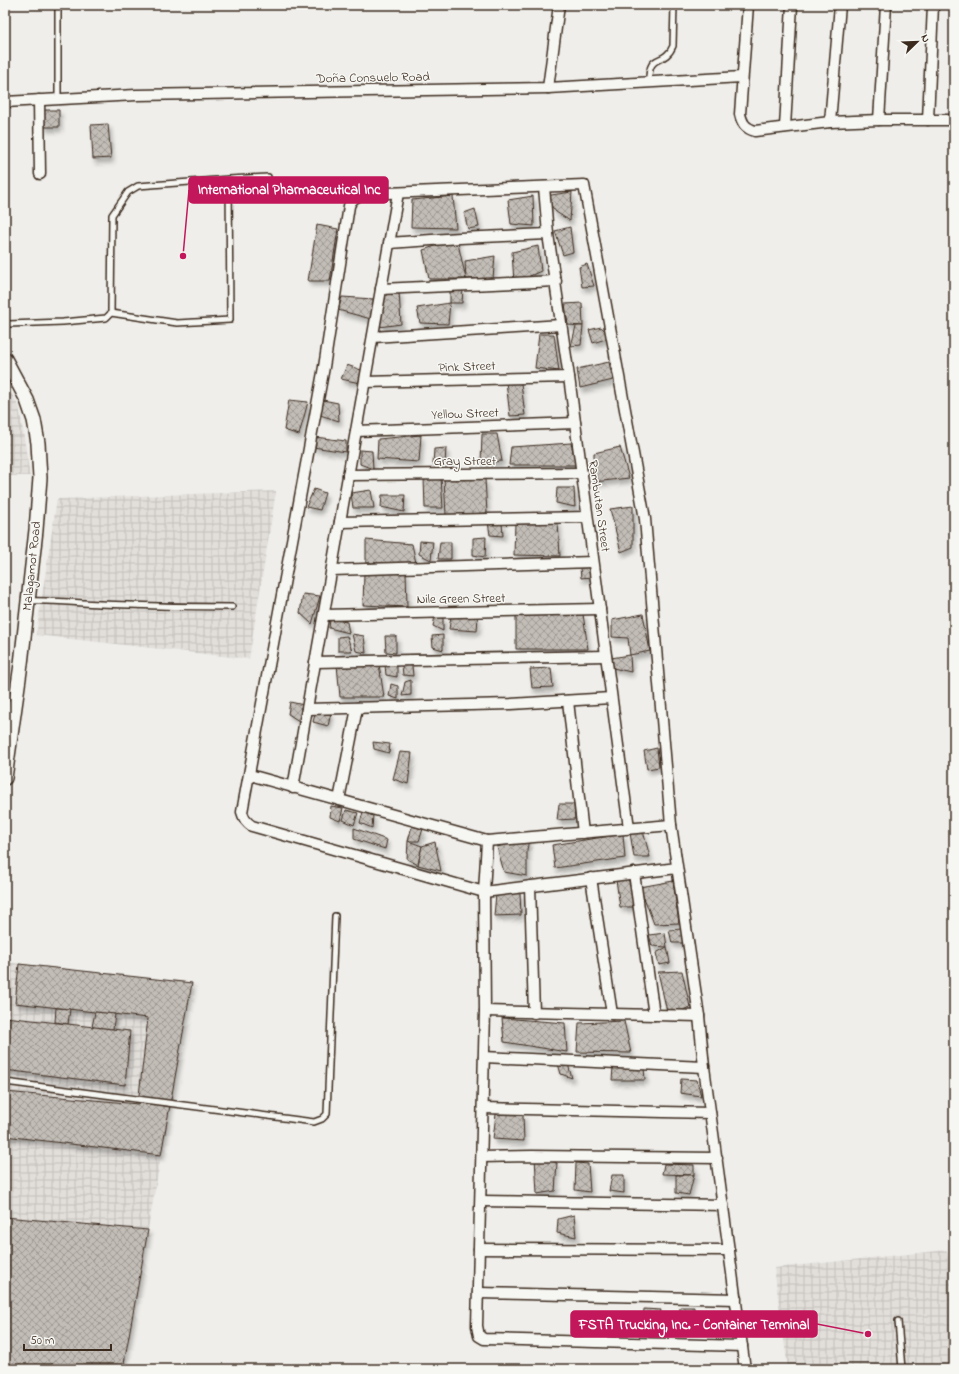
<svg xmlns="http://www.w3.org/2000/svg" width="959" height="1374" font-family="'Indie Flower',sans-serif">
	<defs>
		<pattern id="industrial-grid" width="8" height="8" patternUnits="userSpaceOnUse"><rect width="8" height="8" fill="#e2dfdb"/><path d="M0 4h8M4 0v8" fill="none" stroke="#c3c0bc"/></pattern>
		<pattern id="building-cross-hatch" width="8" height="8" patternUnits="userSpaceOnUse"><rect width="8" height="8" fill="#c2bdb7"/><path d="M0 0l8 8M0 8l8-8" fill="none" stroke="#9f9a94"/></pattern>
		<filter id="shadow"><feDropShadow dx="2.5" dy="4.5" stdDeviation="2" flood-color="#0004"/></filter>
	</defs>
	<rect width="100%" height="100%" fill="#efeeea"/>
	<filter id="ink" filterUnits="userSpaceOnUse"><feTurbulence type="fractalNoise" baseFrequency=".025" numOctaves="2"/><feDisplacementMap in="SourceGraphic" scale="8" xChannelSelector="R" yChannelSelector="G"/><feConvolveMatrix kernelMatrix="1 2 1 2 8 2 1 2 1" color-interpolation-filters="sRGB"/></filter>
	<g filter="url(#ink)">
		<g fill="url(#industrial-grid)">
			<polygon points="5,383 19,406 30,476 5,476"/>
			<polygon points="276,491 249,659 36,635 57,499"/>
			<polygon points="5,962 192,983 123,1369 5,1369"/>
			<polygon points="947,1250 954,1300 954,1369 788,1369 774,1268"/>
		</g>
		<g fill="url(#building-cross-hatch)" stroke="#3b2a1e" filter="url(#shadow)">
			<polygon points="43,110 59,110 59,127 44,127"/>
			<polygon points="108,124 111,158 93,159 91,125"/>
			<polygon points="572,192 570,221 556,212 544,196"/>
			<polygon points="453,196 456,228 411,227 412,200"/>
			<polygon points="533,196 534,226 511,224 508,200"/>
			<polygon points="475,209 479,227 468,229 464,213"/>
			<polygon points="317,225 338,229 330,281 308,281"/>
			<polygon points="570,227 573,252 563,255 555,231"/>
			<polygon points="457,239 466,279 429,279 423,250"/>
			<polygon points="538,246 541,271 514,283 512,252"/>
			<polygon points="495,256 493,278 466,279 465,261"/>
			<polygon points="587,264 594,286 582,287 579,267"/>
			<polygon points="463,289 462,303 450,303 450,290"/>
			<polygon points="399,291 401,324 379,327 386,294"/>
			<polygon points="342,297 374,299 371,319 338,310"/>
			<polygon points="450,303 448,324 420,323 417,308"/>
			<polygon points="582,303 583,326 568,325 565,304"/>
			<polygon points="576,326 583,326 581,345 571,346"/>
			<polygon points="601,327 612,337 593,343 589,330"/>
			<polygon points="539,334 554,334 559,371 535,368"/>
			<polygon points="609,362 613,380 580,388 577,369"/>
			<polygon points="347,365 361,370 360,383 341,379"/>
			<polygon points="506,382 521,383 525,415 510,416"/>
			<polygon points="289,400 308,402 299,435 284,430"/>
			<polygon points="323,400 338,403 339,421 320,415"/>
			<polygon points="482,434 497,434 502,461 481,463"/>
			<polygon points="421,435 419,462 377,459 378,439"/>
			<polygon points="315,437 346,441 346,452 313,447"/>
			<polygon points="571,443 576,465 509,465 511,447"/>
			<polygon points="620,447 629,478 594,482 594,453"/>
			<polygon points="446,448 445,464 433,464 434,449"/>
			<polygon points="360,450 372,451 373,469 360,464"/>
			<polygon points="424,478 441,478 443,508 425,508"/>
			<polygon points="444,479 485,479 487,513 446,515"/>
			<polygon points="557,488 574,488 575,507 556,503"/>
			<polygon points="314,489 325,493 320,510 306,507"/>
			<polygon points="371,490 374,508 353,508 351,493"/>
			<polygon points="382,495 405,495 404,512 381,507"/>
			<polygon points="633,506 633,547 621,552 610,509"/>
			<polygon points="488,522 502,522 503,536 490,535"/>
			<polygon points="515,522 558,522 560,556 514,555"/>
			<polygon points="486,537 485,557 473,555 473,538"/>
			<polygon points="366,540 412,544 416,563 366,563"/>
			<polygon points="420,541 433,542 431,560 419,554"/>
			<polygon points="440,542 451,542 451,559 438,559"/>
			<polygon points="591,567 592,577 581,578 580,568"/>
			<polygon points="406,571 407,607 363,605 364,573"/>
			<polygon points="303,594 320,596 312,624 300,613"/>
			<polygon points="583,614 588,649 516,649 516,615"/>
			<polygon points="643,614 650,651 630,655 628,638 612,637 612,620"/>
			<polygon points="435,616 443,617 443,631 433,626"/>
			<polygon points="451,616 478,616 477,631 449,629"/>
			<polygon points="330,619 347,622 349,633 329,628"/>
			<polygon points="352,634 364,636 366,653 356,651"/>
			<polygon points="443,635 443,650 433,647 432,636"/>
			<polygon points="347,636 352,651 338,651 338,637"/>
			<polygon points="385,636 396,636 396,653 386,652"/>
			<polygon points="630,655 631,672 613,668 611,658"/>
			<polygon points="379,664 384,697 340,697 337,665"/>
			<polygon points="385,665 397,665 397,677 386,675"/>
			<polygon points="402,665 412,665 413,676 403,675"/>
			<polygon points="551,668 553,687 532,688 530,669"/>
			<polygon points="411,680 411,695 402,696 405,682"/>
			<polygon points="391,684 398,686 398,699 389,696"/>
			<polygon points="290,702 304,705 299,721 288,714"/>
			<polygon points="331,713 328,726 313,722 315,714"/>
			<polygon points="373,742 390,744 389,753 374,749"/>
			<polygon points="657,748 659,767 647,769 644,751"/>
			<polygon points="400,752 412,753 408,784 393,779"/>
			<polygon points="559,804 574,804 575,819 557,820"/>
			<polygon points="331,806 343,808 340,821 330,817"/>
			<polygon points="346,810 358,813 354,825 343,820"/>
			<polygon points="363,812 373,816 372,828 360,823"/>
			<polygon points="412,826 423,829 419,841 408,841"/>
			<polygon points="354,828 387,840 385,849 354,839"/>
			<polygon points="643,831 650,857 634,857 630,833"/>
			<polygon points="623,834 625,858 555,868 552,845"/>
			<polygon points="529,838 527,851 527,876 504,872 497,847"/>
			<polygon points="408,841 422,846 418,865 407,859"/>
			<polygon points="435,842 441,871 418,865 422,846"/>
			<polygon points="628,877 635,907 620,907 616,880"/>
			<polygon points="673,881 679,923 654,924 640,887"/>
			<polygon points="520,893 521,915 494,916 496,894"/>
			<polygon points="681,929 683,943 672,943 669,930"/>
			<polygon points="665,933 667,947 652,946 649,935"/>
			<polygon points="667,947 670,963 659,965 656,953"/>
			<polygon points="19,964 192,983 161,1155 5,1136 5,1092 138,1104 148,1018 15,1003"/>
			<polygon points="682,971 690,1007 668,1016 658,972"/>
			<polygon points="56,1008 70,1009 68,1024 55,1022"/>
			<polygon points="95,1012 115,1014 113,1029 92,1027"/>
			<polygon points="5,1017 130,1031 125,1085 5,1070"/>
			<polygon points="502,1018 565,1023 567,1052 504,1042"/>
			<polygon points="624,1021 631,1053 577,1052 579,1023"/>
			<polygon points="558,1064 568,1064 572,1078 561,1074"/>
			<polygon points="613,1067 644,1068 645,1080 612,1080"/>
			<polygon points="681,1079 697,1080 701,1096 680,1093"/>
			<polygon points="496,1114 523,1115 524,1141 493,1139"/>
			<polygon points="535,1157 557,1163 555,1191 537,1194"/>
			<polygon points="576,1163 588,1164 590,1192 575,1190"/>
			<polygon points="664,1164 694,1165 694,1175 662,1174"/>
			<polygon points="612,1175 624,1175 624,1193 609,1191"/>
			<polygon points="676,1175 694,1175 689,1195 676,1193"/>
			<polygon points="574,1215 576,1237 557,1233 558,1219"/>
			<polygon points="5,1217 148,1230 123,1369 5,1369"/>
			<polygon points="680,1307 694,1307 693,1328 679,1323"/>
			<polygon points="644,1309 661,1310 656,1332 642,1332"/>
		</g>
		<g fill="none" stroke-linecap="round" stroke-linejoin="round">
			<defs>
				<g id="service">
					<polyline points="58,5 58,99"/>
					<path d="M649 82C648 51 664 67 673 46L674 5"/>
					<polyline points="111,313 177,323 230,320 229,179"/>
					<polyline points="5,326 9,324 63,322 106,318 111,313 112,215 128,192 138,186 229,179 268,177"/>
					<path d="M29 601C53 600 76 603 100 604 144 606 188 607 232 607"/>
					<polyline points="5,1082 314,1122 322,1119 327,1114 335,916"/>
					<polyline points="898,1321 902,1369"/>
				</g>
				<g id="minor">
					<path d="M748 5 740 114C742 123 745 128 755 131L830 122 879 120H954"/>
					<polyline points="548,88 559,5"/>
					<polyline points="39,100 40,174"/>
					<polyline points="5,102 136,95 548,88 742,77"/>
					<polyline points="879,120 886,5"/>
					<polyline points="928,120 933,5"/>
					<polyline points="830,122 840,5"/>
					<polyline points="785,127 792,5"/>
					<polyline points="544,187 548,234 569,377 629,828"/>
					<polyline points="389,243 460,238 548,234"/>
					<polyline points="381,289 556,281"/>
					<polyline points="373,337 561,325"/>
					<polyline points="365,382 569,377"/>
					<polyline points="356,431 575,423"/>
					<polyline points="348,475 582,473"/>
					<polyline points="340,522 587,517"/>
					<polyline points="332,570 593,562"/>
					<polyline points="324,615 600,609"/>
					<polyline points="315,662 606,656"/>
					<polyline points="568,701 583,833"/>
					<polyline points="307,709 511,704 611,698"/>
					<polyline points="250,775 487,841 671,825"/>
					<polyline points="293,788 398,193"/>
					<polyline points="339,800 357,708"/>
					<polyline points="487,841 484,892 485,1011 477,1326 479,1336 484,1339 742,1346"/>
					<path d="M677 868 484 892 252 826C246 822 244 819 242 812L324 367 349 206C352 198 356 197 363 194L584 185 645 519 671 825 699 1016 704 1067 745 1369"/>
					<polyline points="634,873 654,1015"/>
					<polyline points="591,878 612,1014"/>
					<polyline points="530,886 534,1013"/>
					<polyline points="485,1011 699,1016"/>
					<polyline points="484,1057 704,1067"/>
					<polyline points="483,1108 710,1113"/>
					<polyline points="482,1157 532,1156 717,1158"/>
					<polyline points="481,1201 723,1205"/>
					<polyline points="479,1249 729,1250"/>
					<polyline points="478,1293 736,1299"/>
				</g>
				<polyline id="tertiary" points="5,359 27,400 34,420 38,443 40,478 36,530 21,664 5,778"/>
			</defs>
			<use href="#service" stroke="#3b2a1e" stroke-width="8"/>
			<use href="#minor" stroke="#3b2a1e" stroke-width="13"/>
			<use href="#tertiary" stroke="#3b2a1e" stroke-width="16"/>
			<use href="#service" stroke="#f6f6f2" stroke-width="5"/>
			<use href="#minor" stroke="#f6f6f2" stroke-width="10"/>
			<use href="#tertiary" stroke="#f6f6f2" stroke-width="13"/>
		</g>
	</g>
	<g text-anchor="middle" dominant-baseline="central" stroke-width="3" stroke-linejoin="round" paint-order="stroke">
		<g font-size="13" fill="#3b2a1e" stroke="#f6f6f2">
			<text transform="translate(373 78) rotate(-1)">Doña Consuelo Road</text>
			<text transform="translate(467 367) rotate(-2)">Pink Street</text>
			<text transform="translate(465 414) rotate(-2)">Yellow Street</text>
			<text x="465" y="461">Gray Street</text>
			<text transform="translate(599 506) rotate(82)">Rambutan Street</text>
			<text transform="translate(32 566) rotate(-84)">Malagamot Road</text>
			<text transform="translate(461 599) rotate(-1)">Nile Green Street</text>
		</g>
	</g>
	<path fill="none" stroke="#c2185b" stroke-width="1.5" d="M183 256L189 190M868 1334L817 1324"/>
	<g fill="#c2185b" stroke="#f6f6f2" stroke-width="1.5">
		<circle cx="183" cy="256" r="4"/>
		<circle cx="868" cy="1334" r="4"/>
	</g>
	<g fill="#c2185b" stroke="#c2185b" stroke-width="1.5">
		<rect x="189" y="177" width="199" height="26" rx="4"/>
		<rect x="571" y="1311" width="246" height="26" rx="4"/>
	</g>
	<g font-size="14" text-anchor="middle" font-weight="bold" fill="#fff">
		<text x="289" y="194">International Pharmaceutical Inc</text>
		<text x="694" y="1329">FSTA Trucking, Inc. - Container Terminal</text>
	</g>
	<rect width="959" height="1374" fill="none" stroke="#f6f6f2" stroke-width="20"/>
	<rect x="10" y="10" width="939" height="1354" fill="none" stroke="#3b2a1e" stroke-width="1.5" filter="url(#ink)"/>
	<g transform="translate(917 42) rotate(67)" stroke="#f6f6f2" stroke-width="3" paint-order="stroke">
	<path d="M0-3L7 15L0 10L-7 15Z" fill="#3b2a1e"/>
	<text y="-6" font-size="11" font-weight="bold" text-anchor="middle" fill="#3b2a1e">N</text>
	</g>
	<path d="M24 1344v6h87v-6" fill="none" stroke="#3b2a1e" stroke-width="2"/>
	<text x="30" y="1344" font-size="12" fill="#3b2a1e" stroke="#f6f6f2" stroke-width="3" paint-order="stroke">50 m</text>
</svg>
